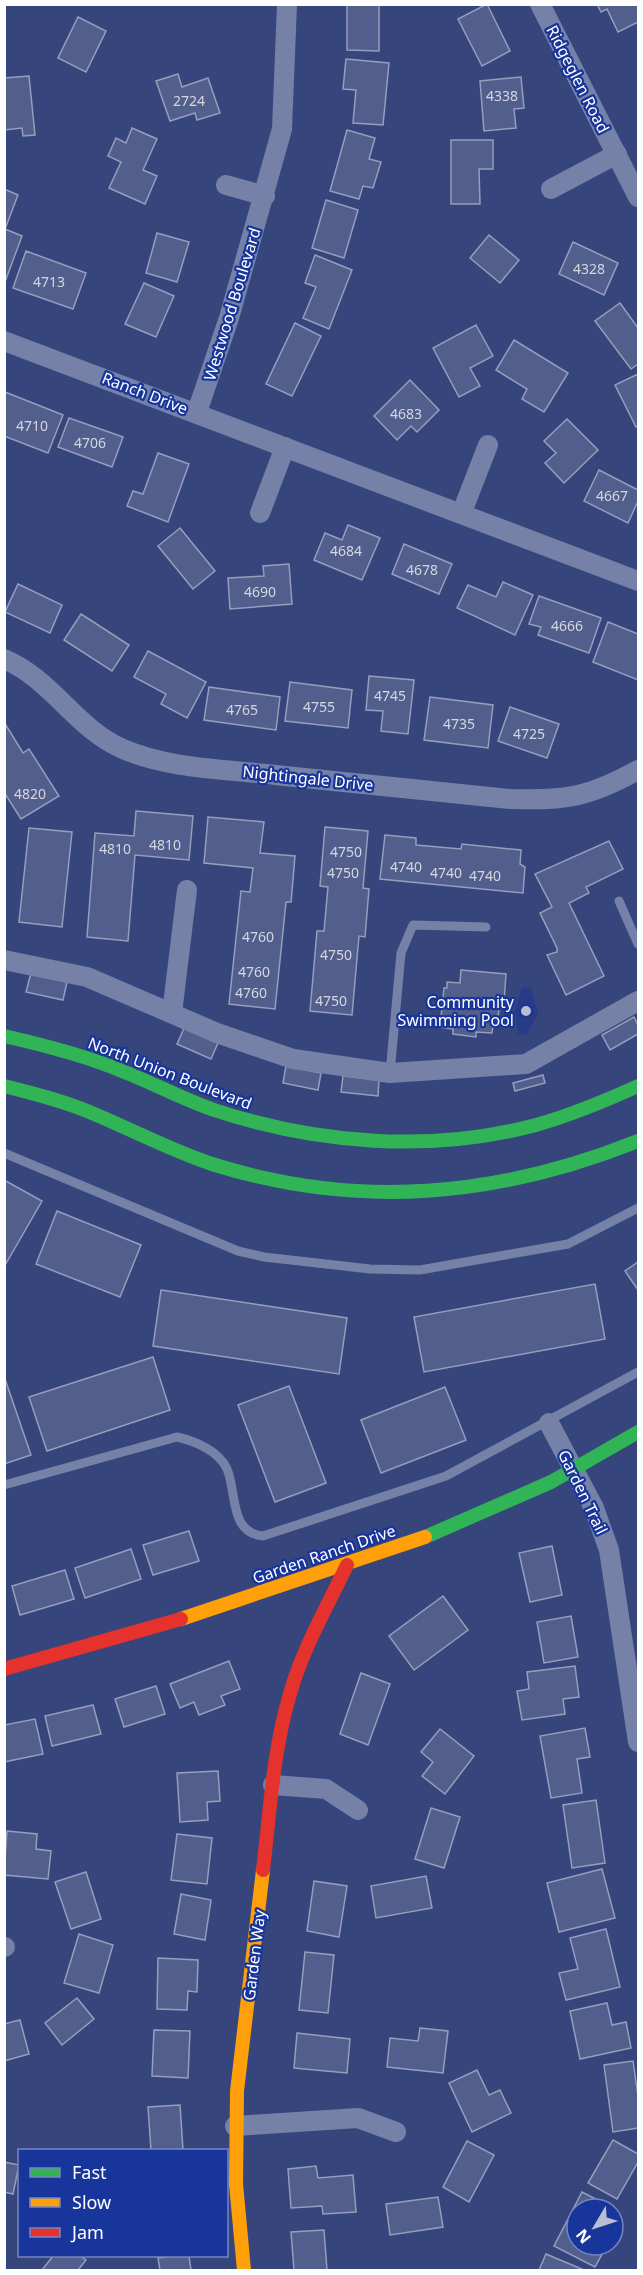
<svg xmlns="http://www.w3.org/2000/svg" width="643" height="2275" font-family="'Noto Sans',sans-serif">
	<rect width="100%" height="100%" fill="#36467d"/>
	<polygon fill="#273b87" points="522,987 531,988 538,1013 527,1035 518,1034 515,1008"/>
	<g fill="#525e8b" stroke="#959ebc" stroke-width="1.5">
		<polygon points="347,4 379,4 379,51 347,50"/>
		<polygon points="487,4 510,51 482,66 458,19"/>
		<polygon points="597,4 638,4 638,22 618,32 607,9 601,12"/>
		<polygon points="78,17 106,31 86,72 58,58"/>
		<polygon points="346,59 389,63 383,125 353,123 356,90 343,89"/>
		<polygon points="178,74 182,87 208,78 220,113 197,120 195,113 170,121 156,81"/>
		<polygon points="29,76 35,135 23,136 22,128 4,130 4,78"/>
		<polygon points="521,77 524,108 514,109 516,128 484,131 480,81"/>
		<polygon points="132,128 157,139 143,170 157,176 145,204 109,188 121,162 108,156 116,138 126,143"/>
		<polygon points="347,130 375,138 369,159 381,162 373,188 363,186 359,199 330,191"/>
		<polygon points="451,140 493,140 493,169 479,169 480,204 451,204"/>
		<polygon points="4,189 18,195 5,229 22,236 5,282"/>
		<polygon points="326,200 358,210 344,258 312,248"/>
		<polygon points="157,233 189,242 177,282 146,273"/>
		<polygon points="489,235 519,260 500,283 470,258"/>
		<polygon points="573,242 618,263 604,295 559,274"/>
		<polygon points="26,251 86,273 73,309 13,288"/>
		<polygon points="315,255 352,270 329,329 303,318 316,287 305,283"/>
		<polygon points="144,283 174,296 156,337 125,324"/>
		<polygon points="620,303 638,328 638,364 631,369 595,321"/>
		<polygon points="295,323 321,336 292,396 266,384"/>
		<polygon points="476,325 493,356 470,368 480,386 459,397 433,348"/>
		<polygon points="514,340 568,373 544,412 522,399 527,389 496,370"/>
		<polygon points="638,374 638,426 636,427 615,385"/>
		<polygon points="410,380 439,410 417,432 411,426 397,440 374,416"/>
		<polygon points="5,392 63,415 48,453 4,436"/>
		<polygon points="69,418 123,437 112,467 58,447"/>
		<polygon points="567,419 598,450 564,483 545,463 556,453 544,441"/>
		<polygon points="158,453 189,464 168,522 127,506 133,491 143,494"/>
		<polygon points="599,470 638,490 638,501 628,523 584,501"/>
		<polygon points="348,525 380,538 362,580 314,560 325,533 342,540"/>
		<polygon points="180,528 215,571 193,589 158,546"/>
		<polygon points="404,544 452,564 439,594 392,574"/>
		<polygon points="289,564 292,604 230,609 228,578 264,576 263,566"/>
		<polygon points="503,582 533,595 515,635 457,608 468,585 496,597"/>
		<polygon points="18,584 62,605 50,633 5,612"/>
		<polygon points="539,596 601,618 589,653 538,635 541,627 529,624"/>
		<polygon points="81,614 129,645 112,671 64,640"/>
		<polygon points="608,622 638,634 638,680 593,662"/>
		<polygon points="148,651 206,682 187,718 161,704 166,694 134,677"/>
		<polygon points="369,676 414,680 408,734 381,731 383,711 366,710"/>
		<polygon points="290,682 352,690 348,728 285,721"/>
		<polygon points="209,687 280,697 276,730 204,720"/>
		<polygon points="430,697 493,705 488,748 424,740"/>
		<polygon points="510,707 559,724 547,758 498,741"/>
		<polygon points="4,722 23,753 29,749 59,796 21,819 4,792"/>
		<polygon points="136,811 193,816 189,860 135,855 128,941 87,937 95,833 134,836"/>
		<polygon points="208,817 264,822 260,853 295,856 291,902 286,902 275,1009 229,1004 241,891 250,892 253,868 204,863"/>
		<polygon points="325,827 368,831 363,888 369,889 365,937 359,936 352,1015 310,1011 317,931 324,931 328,887 320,886"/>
		<polygon points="29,828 72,832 62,927 19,922"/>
		<polygon points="385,835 416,838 416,845 461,849 462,844 521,850 520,864 525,867 523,893 380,879"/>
		<polygon points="609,841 623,869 586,887 589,893 569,903 604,976 566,995 547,955 557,952 557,948 540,913 552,907 535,874"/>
		<polygon points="461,970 506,974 504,1002 500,1001 498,1017 494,1016 492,1033 476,1032 476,1037 453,1034 453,1029 440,1027 444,988 447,988 447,982 460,983"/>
		<polygon points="31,973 67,982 63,1000 26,992"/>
		<polygon points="634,1017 638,1025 638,1034 610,1050 602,1035"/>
		<polygon points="184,1028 218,1043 211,1059 177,1044"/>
		<polygon points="286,1066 321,1073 318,1090 283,1083"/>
		<polygon points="543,1075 545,1083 515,1091 513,1083"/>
		<polygon points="343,1076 379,1080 378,1096 341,1092"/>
		<polygon points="4,1180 42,1201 4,1267"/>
		<polygon points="57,1211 141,1245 120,1297 36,1264"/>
		<polygon points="638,1262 638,1290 625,1271"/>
		<polygon points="595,1284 605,1339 424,1372 414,1317"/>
		<polygon points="161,1290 347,1318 339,1374 153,1346"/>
		<polygon points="153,1357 170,1410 47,1451 29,1397"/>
		<polygon points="4,1376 31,1455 4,1464"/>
		<polygon points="289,1386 326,1483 275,1502 238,1405"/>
		<polygon points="445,1387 466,1440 381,1473 361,1420"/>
		<polygon points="189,1531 199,1561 153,1575 143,1545"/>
		<polygon points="552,1546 562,1595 530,1602 519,1553"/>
		<polygon points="131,1549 141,1579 85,1598 75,1568"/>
		<polygon points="65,1570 74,1599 20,1615 12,1586"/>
		<polygon points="443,1596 468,1630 414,1670 389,1636"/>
		<polygon points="571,1616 578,1657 544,1663 537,1622"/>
		<polygon points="229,1661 240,1689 221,1696 225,1705 199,1715 194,1702 180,1708 170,1684"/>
		<polygon points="575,1666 579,1697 563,1699 565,1714 522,1720 517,1691 529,1689 527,1672"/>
		<polygon points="361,1673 390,1684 368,1745 340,1734"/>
		<polygon points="156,1686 165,1714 124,1727 115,1699"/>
		<polygon points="93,1705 101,1734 52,1746 45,1716"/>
		<polygon points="35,1719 43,1754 4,1762 4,1725"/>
		<polygon points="585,1728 590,1757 577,1759 582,1793 551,1798 540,1736"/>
		<polygon points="440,1729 474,1756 445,1794 422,1776 433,1762 421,1752"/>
		<polygon points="218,1771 220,1801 207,1802 208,1820 180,1822 177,1773"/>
		<polygon points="596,1800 605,1863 572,1868 563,1805"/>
		<polygon points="431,1808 460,1817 444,1868 415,1859"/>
		<polygon points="7,1831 37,1834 36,1849 51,1851 48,1879 4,1875"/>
		<polygon points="177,1834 212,1838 207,1884 171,1880"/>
		<polygon points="602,1869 615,1918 559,1932 547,1883"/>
		<polygon points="86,1872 101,1919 71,1929 55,1882"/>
		<polygon points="426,1876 432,1908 376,1918 371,1886"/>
		<polygon points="314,1881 347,1886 339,1937 307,1931"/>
		<polygon points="181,1894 211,1900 205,1940 174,1934"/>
		<polygon points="606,1929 620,1987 566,2000 559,1973 578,1969 570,1938"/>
		<polygon points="79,1934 113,1945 99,1993 64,1983"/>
		<polygon points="305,1952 334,1955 328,2013 299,2010"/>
		<polygon points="158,1958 198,1960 197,1992 188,1991 187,2010 157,2009"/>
		<polygon points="77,1998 94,2019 62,2045 45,2023"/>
		<polygon points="607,2003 612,2025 626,2022 631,2048 580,2059 570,2011"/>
		<polygon points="20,2020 29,2054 4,2061 4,2024"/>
		<polygon points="420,2028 448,2031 443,2073 387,2067 390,2038 418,2041"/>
		<polygon points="154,2030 190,2031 188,2078 152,2076"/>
		<polygon points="297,2033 350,2039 347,2073 294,2068"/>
		<polygon points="633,2061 638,2096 638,2128 613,2132 604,2065"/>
		<polygon points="477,2070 489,2095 500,2090 511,2113 472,2132 449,2083"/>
		<polygon points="180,2105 183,2150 151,2150 148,2107"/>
		<polygon points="613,2140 638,2154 638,2162 617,2199 588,2183"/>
		<polygon points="467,2141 494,2155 469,2202 443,2187"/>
		<polygon points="4,2162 19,2165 13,2194 4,2192"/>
		<polygon points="316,2166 318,2178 353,2175 356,2212 323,2214 322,2206 291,2208 288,2169"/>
		<polygon points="582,2192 609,2206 607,2209 577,2209 577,2245 607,2245 595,2267 554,2246"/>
		<polygon points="438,2197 443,2227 390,2235 386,2204"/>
		<polygon points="324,2230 327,2270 294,2270 291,2232"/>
		<polygon points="546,2254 584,2270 539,2270"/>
		<polygon points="53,2256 80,2256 86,2260 78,2270 42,2270"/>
		<polygon points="175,2256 189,2256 191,2270 160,2270 158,2258"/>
	</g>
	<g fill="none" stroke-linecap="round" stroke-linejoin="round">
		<g stroke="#7681a8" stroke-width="9">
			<polyline points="619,901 638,944"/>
			<polyline points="390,1073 401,953 413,925 486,927"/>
			<polyline points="4,1153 238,1251 264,1257 370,1269 420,1270 568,1244 638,1208"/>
			<path d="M4 1485 177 1437C195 1441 219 1451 227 1469 237 1492 229 1533 263 1536L446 1476 638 1372"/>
		</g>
		<g stroke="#7681a8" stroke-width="20">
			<polyline points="540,4 638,197"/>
			<polyline points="226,185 265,196"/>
			<polyline points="551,189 617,154"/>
			<polyline points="4,341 638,581"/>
			<polyline points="197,412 229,318 282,129 287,4"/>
			<polyline points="462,512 488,445"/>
			<polyline points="260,513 285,447"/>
			<path d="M4 659C52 679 76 729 123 749 169 769 225 769 275 775 353 783 432 791 510 799 566 801 589 797 638 770"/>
			<polyline points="4,960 87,977 217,1033 293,1059 390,1073 526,1064 638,1001"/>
			<polyline points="172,1013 187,890"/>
			<polyline points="549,1423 594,1508 609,1550 638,1742"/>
			<polyline points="273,1785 326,1789 358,1810"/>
			<polyline points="4,1947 5,1947"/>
			<polyline points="235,2126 358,2118 396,2132"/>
		</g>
		<g stroke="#30b455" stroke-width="14">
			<path d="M4 1036C44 1045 84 1055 122 1071 153 1083 182 1099 214 1110 317 1144 430 1153 536 1125 571 1115 605 1101 638 1086"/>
			<path d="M4 1086C32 1093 60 1100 87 1111 129 1128 169 1150 212 1164 358 1210 498 1197 638 1141"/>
			<polyline points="425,1537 551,1482 638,1432"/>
		</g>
		<g stroke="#ff9f0a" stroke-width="14">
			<polyline points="181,1619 425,1537"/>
			<polyline points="244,2270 236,2184 237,2091 263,1870"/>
		</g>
		<g stroke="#e5322d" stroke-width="14">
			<polyline points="4,1669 181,1619"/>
			<path d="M263 1870C270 1812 273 1750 290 1694 302 1650 327 1607 347 1565"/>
		</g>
	</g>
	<circle fill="#b9bed2" stroke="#18359b" stroke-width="2" cx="526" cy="1011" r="6"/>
	<g text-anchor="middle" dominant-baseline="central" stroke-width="4.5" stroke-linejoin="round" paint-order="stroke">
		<g font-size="14" fill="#d4d7e2">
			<text x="502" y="95">4338</text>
			<text x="189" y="100">2724</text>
			<text x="589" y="268">4328</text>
			<text x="49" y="281">4713</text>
			<text x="406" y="413">4683</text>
			<text x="32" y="425">4710</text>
			<text x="90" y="442">4706</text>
			<text x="612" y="495">4667</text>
			<text x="346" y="550">4684</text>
			<text x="422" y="569">4678</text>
			<text x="260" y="591">4690</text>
			<text x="567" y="625">4666</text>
			<text x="390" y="695">4745</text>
			<text x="319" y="706">4755</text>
			<text x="242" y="709">4765</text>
			<text x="459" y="723">4735</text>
			<text x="529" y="733">4725</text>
			<text x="30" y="793">4820</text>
			<text x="165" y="844">4810</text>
			<text x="115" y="848">4810</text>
			<text x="346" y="851">4750</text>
			<text x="406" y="866">4740</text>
			<text x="343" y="872">4750</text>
			<text x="446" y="872">4740</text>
			<text x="485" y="875">4740</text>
			<text x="258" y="936">4760</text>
			<text x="336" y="954">4750</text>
			<text x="254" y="971">4760</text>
			<text x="251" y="992">4760</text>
			<text x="331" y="1000">4750</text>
		</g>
		<g font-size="16" fill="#fff" stroke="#18359b">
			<text transform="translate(578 79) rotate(63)">Ridgeglen Road</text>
			<text transform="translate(232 304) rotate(-73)">Westwood Boulevard</text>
			<text transform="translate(145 393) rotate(21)">Ranch Drive</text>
			<text transform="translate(308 778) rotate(6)">Nightingale Drive</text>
			<text transform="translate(170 1073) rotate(21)">North Union Boulevard</text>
			<text transform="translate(583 1492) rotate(64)">Garden Trail</text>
			<text transform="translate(324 1554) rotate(-19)">Garden Ranch Drive</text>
			<text transform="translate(254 1955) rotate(-83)">Garden Way</text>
		</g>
		<g font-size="16" fill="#fff" stroke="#18359b" text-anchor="end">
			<text x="514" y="1002">Community<tspan x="514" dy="18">Swimming Pool</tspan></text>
		</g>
	</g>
	<rect width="643" height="2275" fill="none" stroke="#ffffff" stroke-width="12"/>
	<rect x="18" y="2149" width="210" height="108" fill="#18359b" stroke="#7486c3" stroke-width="1.5"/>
	<rect x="30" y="2168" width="30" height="9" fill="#30b455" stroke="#7486c3" stroke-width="1.5"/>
	<text x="72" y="2179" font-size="18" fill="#ffffff">Fast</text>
	<rect x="30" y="2198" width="30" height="9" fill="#ff9f0a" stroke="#7486c3" stroke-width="1.5"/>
	<text x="72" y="2209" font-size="18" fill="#ffffff">Slow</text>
	<rect x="30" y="2228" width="30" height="9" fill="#e5322d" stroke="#7486c3" stroke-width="1.5"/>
	<text x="72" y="2239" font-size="18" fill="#ffffff">Jam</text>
	<g transform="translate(595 2227) rotate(231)"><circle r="28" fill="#18359b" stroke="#7486c3" stroke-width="1.5"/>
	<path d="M0-4.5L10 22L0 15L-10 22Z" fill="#b9bed2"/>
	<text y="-9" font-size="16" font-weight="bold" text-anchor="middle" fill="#ffffff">N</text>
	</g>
</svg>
